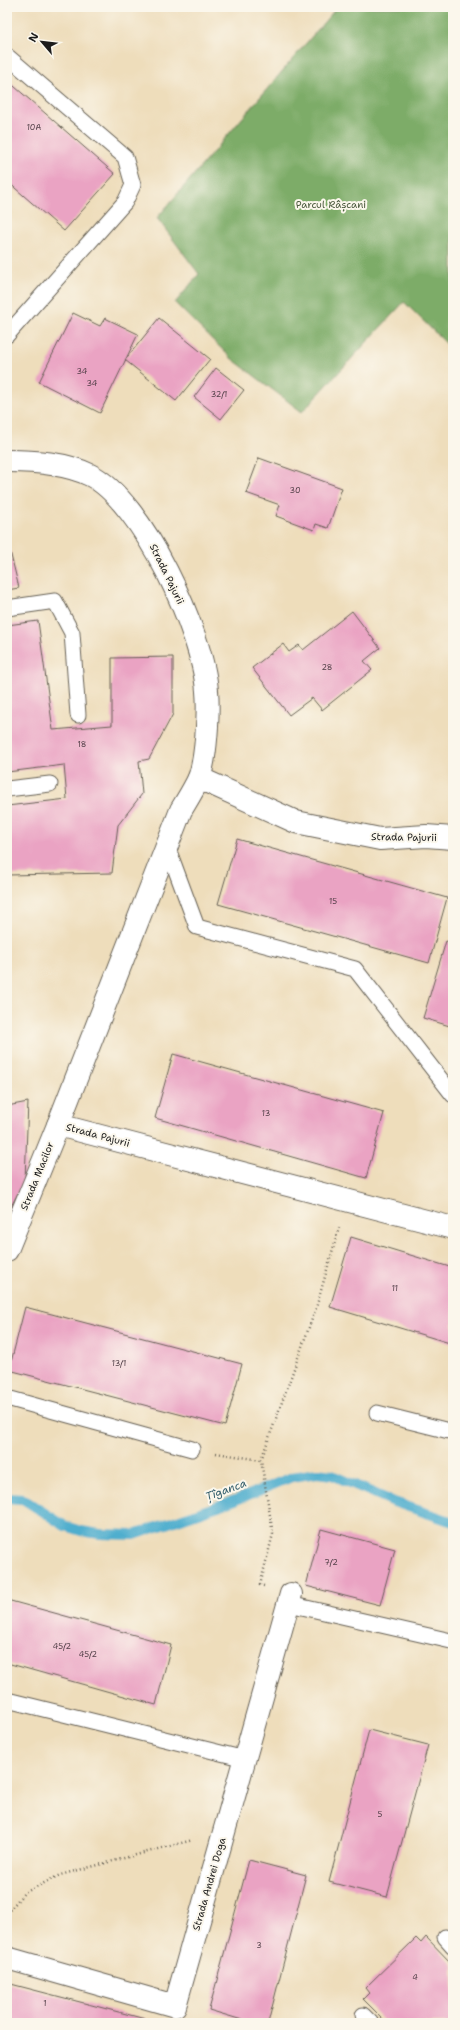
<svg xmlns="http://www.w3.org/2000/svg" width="460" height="2030" font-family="'Shantell Sans',sans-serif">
	<rect width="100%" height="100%" fill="#fbf7ec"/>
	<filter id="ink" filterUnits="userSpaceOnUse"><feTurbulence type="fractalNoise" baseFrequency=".025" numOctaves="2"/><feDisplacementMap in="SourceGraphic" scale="8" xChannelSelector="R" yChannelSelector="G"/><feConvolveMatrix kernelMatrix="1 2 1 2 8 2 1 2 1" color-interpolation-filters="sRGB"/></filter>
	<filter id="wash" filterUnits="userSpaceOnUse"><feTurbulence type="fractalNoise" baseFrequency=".012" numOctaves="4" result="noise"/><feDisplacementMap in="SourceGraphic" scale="16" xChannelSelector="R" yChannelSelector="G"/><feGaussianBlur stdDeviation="0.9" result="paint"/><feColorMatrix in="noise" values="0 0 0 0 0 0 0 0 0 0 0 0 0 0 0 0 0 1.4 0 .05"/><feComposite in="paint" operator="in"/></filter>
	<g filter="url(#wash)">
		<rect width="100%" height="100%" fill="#edb"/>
		<polygon fill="#7dac67" stroke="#4c6442" points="337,7 453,7 453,350 404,302 302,412 231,358 175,303 199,274 157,218"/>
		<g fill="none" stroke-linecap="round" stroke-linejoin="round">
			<polyline stroke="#4faece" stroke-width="10" points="7,1498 23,1499 65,1526 81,1531 100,1534 134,1535 241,1498 292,1477 317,1473 332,1475 394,1502 453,1522"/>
		</g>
		<g id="blocks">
			<g fill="#eaa3c3">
				<polygon points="7,80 115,174 64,231 7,181"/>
				<polygon points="73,313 100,326 105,318 138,334 100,413 39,382"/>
				<polygon points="159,318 210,359 176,401 125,360"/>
				<polygon points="216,368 244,390 221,419 194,397"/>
				<polygon points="259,458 342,488 328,528 316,524 314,530 276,516 280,505 246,493"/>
				<polygon points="10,551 19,588 7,590 7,552"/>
				<polygon points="352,611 380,648 364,661 372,670 322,710 312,698 289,715 252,668 283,644 289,652 299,645 303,650"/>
				<polygon points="38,621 53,730 112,725 112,658 173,657 173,714 149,759 139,761 142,794 118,825 112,873 7,875 7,806 67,799 64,765 7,772 7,701 9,701 7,625"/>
				<polygon points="237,839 447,898 429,963 218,904"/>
				<polygon points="446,941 453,943 453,1027 423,1018"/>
				<polygon points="173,1054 384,1113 366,1178 155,1118"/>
				<polygon points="28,1102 25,1180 7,1214 7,1106"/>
				<polygon points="351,1237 453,1268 453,1344 330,1307"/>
				<polygon points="25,1307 242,1364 225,1426 9,1370"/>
				<polygon points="321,1529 395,1549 380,1605 306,1586"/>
				<polygon points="7,1600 171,1645 156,1705 7,1663"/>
				<polygon points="369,1730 428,1745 387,1897 329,1882"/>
				<polygon points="249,1860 306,1875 268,2023 252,2023 209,2010"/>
				<polygon points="426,1937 453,1965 453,2023 387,2023 363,1999 369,1993 365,1988 416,1938 421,1943"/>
				<polygon points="7,1983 157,2022 157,2023 7,2023"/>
			</g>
		</g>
	</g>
	<g filter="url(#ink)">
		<use href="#blocks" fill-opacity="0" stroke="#666054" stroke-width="1"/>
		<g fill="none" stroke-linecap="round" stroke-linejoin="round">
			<defs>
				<g id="lane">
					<polyline points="7,56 125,157 133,185 125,202 7,335"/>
					<polyline points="7,608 55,601 72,633 78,715"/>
					<polyline points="7,789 50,784"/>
					<polyline points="167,846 197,927 355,969 453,1095"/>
					<polyline points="7,1398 192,1449"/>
					<polyline points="377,1413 453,1432"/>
					<polyline points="289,1604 451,1641"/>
					<polyline points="7,1700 245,1759"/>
					<polyline points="445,1937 453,1946"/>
					<polyline points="363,2015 371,2023"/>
				</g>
				<g id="street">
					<path d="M7 461C35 461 65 463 90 475 143 501 203 634 207 691 209 712 206 759 199 778 194 789 187 800 181 810L58 1125 7 1250"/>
					<polyline points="199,778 296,822 380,839 426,836 453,838"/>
					<polyline points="58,1125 453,1228"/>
					<polyline points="7,1958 175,2006 291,1594"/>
				</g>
			</defs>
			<use href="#lane" stroke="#666054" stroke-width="17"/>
			<use href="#street" stroke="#666054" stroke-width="24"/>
			<g stroke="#666054" stroke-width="2.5" stroke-dasharray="1 3" stroke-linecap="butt">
				<polyline points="216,1453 261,1460"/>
				<polyline points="264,1586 260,1585 273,1534 261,1460 316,1308 339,1228"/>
				<polyline points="7,1913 24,1893 60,1875 193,1840"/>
			</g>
			<use href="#lane" stroke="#fff" stroke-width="15"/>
			<use href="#street" stroke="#fff" stroke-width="22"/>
		</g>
	</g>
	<g text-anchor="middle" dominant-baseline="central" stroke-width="4" stroke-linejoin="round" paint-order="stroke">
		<g font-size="8" fill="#503e46">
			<text x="34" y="127">10A</text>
			<text x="82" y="371">34</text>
			<text x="92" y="383">34</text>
			<text x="219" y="394">32/1</text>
			<text x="295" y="490">30</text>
			<text x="327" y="667">28</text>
			<text x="82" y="744">18</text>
			<text x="333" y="901">15</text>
			<text x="266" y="1113">13</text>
			<text x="395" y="1288">11</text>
			<text x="119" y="1363">13/1</text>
			<text x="331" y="1562">7/2</text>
			<text x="62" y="1646">45/2</text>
			<text x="88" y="1654">45/2</text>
			<text x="380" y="1814">5</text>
			<text x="259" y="1945">3</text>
			<text x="415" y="1977">4</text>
			<text x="45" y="2003">1</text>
		</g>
		<g font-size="10" fill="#49583c" stroke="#fbf7ec">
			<text x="331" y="204">Parcul Râșcani</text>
		</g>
		<g font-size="10" fill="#1c1c1c" stroke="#fbf7ec">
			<text transform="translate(167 574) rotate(64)">Strada Pajurii</text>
			<text transform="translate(404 837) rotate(1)">Strada Pajurii</text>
			<text transform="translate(98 1135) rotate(15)">Strada Pajurii</text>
			<text transform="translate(37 1176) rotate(-68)">Strada Macilor</text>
			<text transform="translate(209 1884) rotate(-74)">Strada Andrei Doga</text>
		</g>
		<g font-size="11" font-style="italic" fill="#335e6c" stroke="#fbf7ec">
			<text transform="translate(226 1490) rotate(-20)">Țîganca</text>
		</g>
	</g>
	<rect width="460" height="2030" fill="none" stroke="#fbf7ec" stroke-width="24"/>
	<g transform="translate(42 42) rotate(298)" stroke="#fbf7ec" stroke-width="3" paint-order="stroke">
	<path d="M0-3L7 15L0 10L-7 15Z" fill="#1c1c1c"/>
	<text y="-6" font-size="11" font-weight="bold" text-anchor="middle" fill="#1c1c1c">N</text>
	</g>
</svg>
